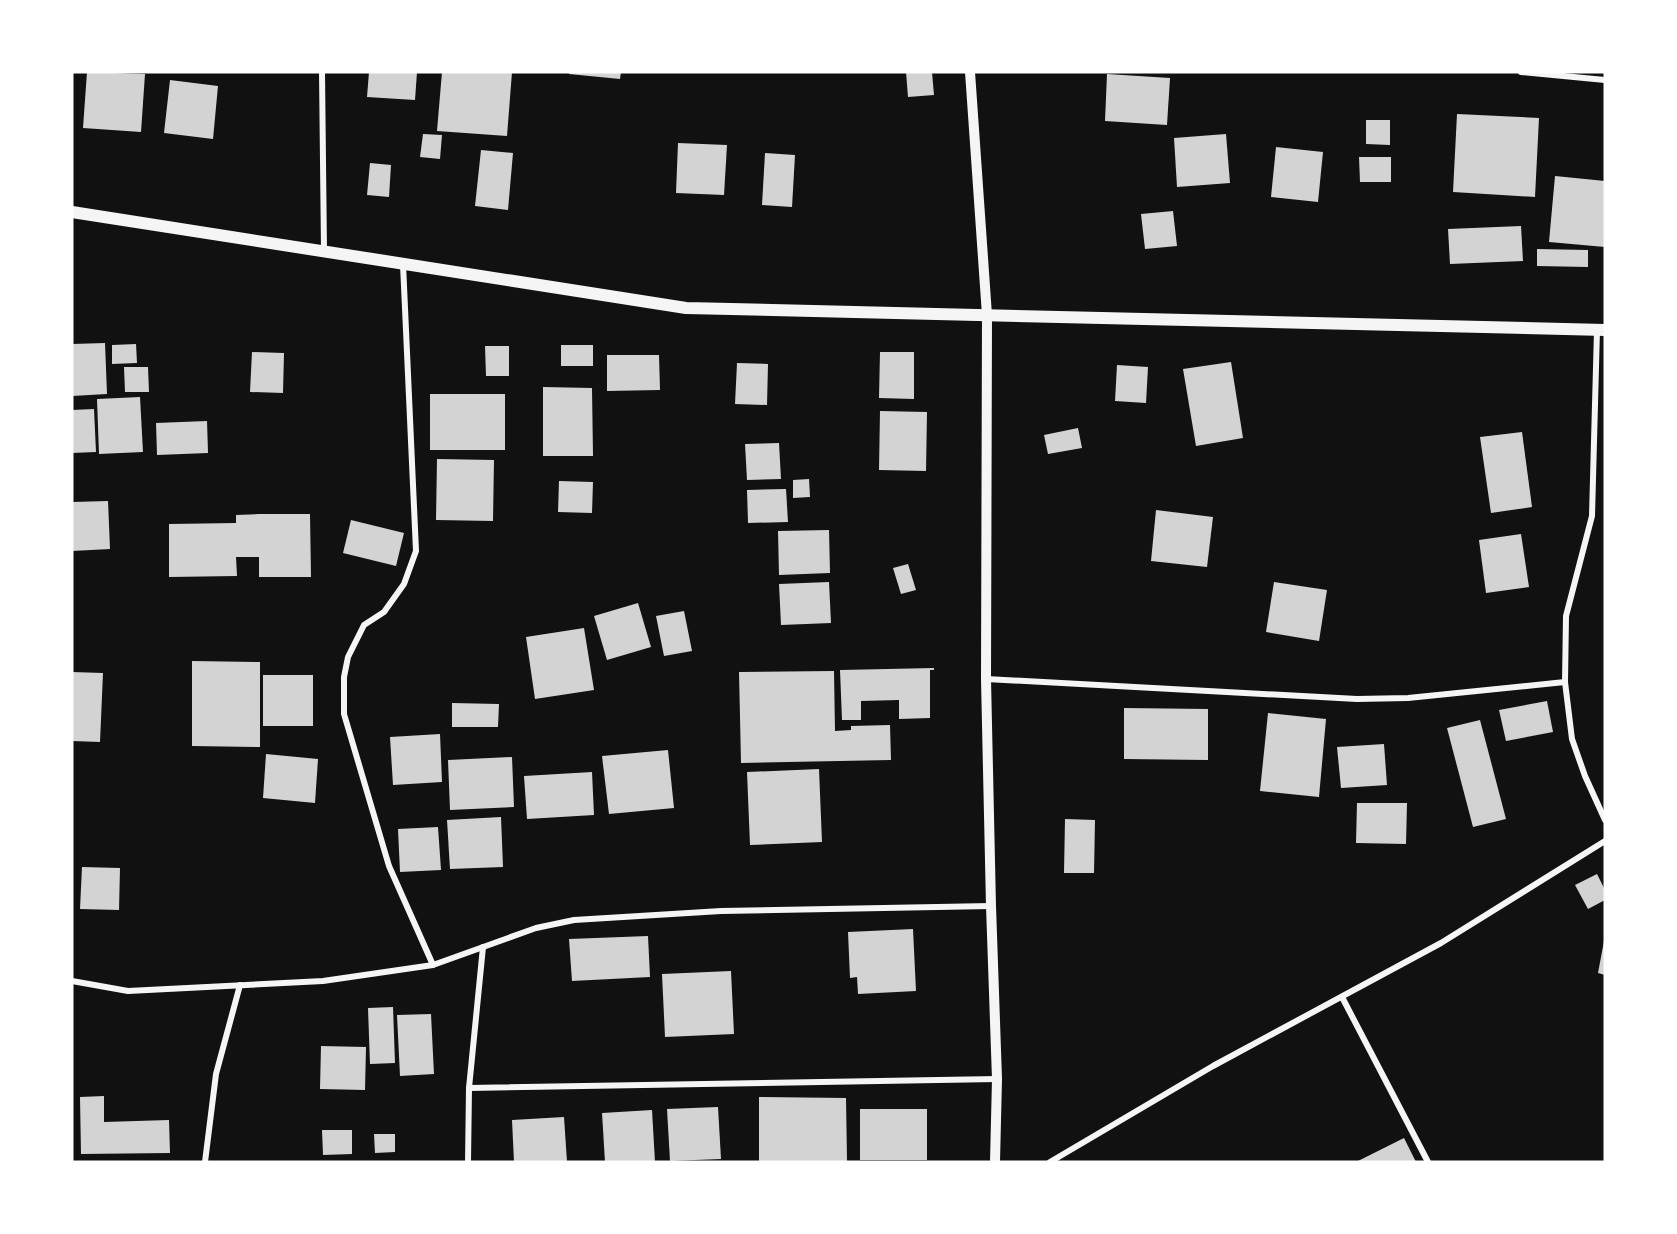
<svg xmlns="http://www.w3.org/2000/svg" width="1677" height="1234" font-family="Roboto,sans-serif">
	<rect width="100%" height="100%" fill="#111"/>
	<g fill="#d3d3d3">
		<polygon points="87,72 145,74 141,132 83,128"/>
		<polygon points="369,72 417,72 415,100 367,97"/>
		<polygon points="442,72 512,72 507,136 437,131"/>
		<polygon points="569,72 621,72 620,79 569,74"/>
		<polygon points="906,72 932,72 934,95 908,97"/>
		<polygon points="1107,74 1170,78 1167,125 1105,121"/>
		<polygon points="170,80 218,86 213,139 164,133"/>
		<polygon points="1457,114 1539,118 1535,197 1453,192"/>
		<polygon points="1366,120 1390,120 1390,145 1366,144"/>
		<polygon points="423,134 442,135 440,159 420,157"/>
		<polygon points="1226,134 1230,183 1177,187 1174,138"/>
		<polygon points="678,143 727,145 724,195 676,193"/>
		<polygon points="1276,147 1323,152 1318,202 1271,197"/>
		<polygon points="481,150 513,153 508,210 475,206"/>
		<polygon points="765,153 795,155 792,207 762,205"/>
		<polygon points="1359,157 1391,157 1391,182 1360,182"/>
		<polygon points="370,163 391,165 389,197 367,195"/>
		<polygon points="1555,176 1605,181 1605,247 1549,242"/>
		<polygon points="1173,211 1177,246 1145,249 1141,214"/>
		<polygon points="1521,226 1523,261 1450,264 1448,229"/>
		<polygon points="1537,249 1588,250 1588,267 1537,266"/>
		<polygon points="105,343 107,394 72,396 72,344"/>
		<polygon points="136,344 137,363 112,364 112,345"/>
		<rect x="561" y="345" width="32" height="21"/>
		<polygon points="485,346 509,346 509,376 486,376"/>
		<polygon points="252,352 284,353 283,393 250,392"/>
		<polygon points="880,352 914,352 914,399 879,398"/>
		<polygon points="607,355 659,355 660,390 607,391"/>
		<polygon points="1231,362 1243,438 1196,446 1183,369"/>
		<polygon points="737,363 768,364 767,405 735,404"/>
		<polygon points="1117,365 1148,367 1146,403 1115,401"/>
		<polygon points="124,367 148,367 149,392 125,392"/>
		<polygon points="543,387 592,388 593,456 543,456"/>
		<rect x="430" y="394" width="75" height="56"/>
		<polygon points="140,397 143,452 99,454 97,399"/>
		<polygon points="94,409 96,452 72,453 72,410"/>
		<polygon points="880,411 927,412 926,471 879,470"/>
		<polygon points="207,421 208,453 157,455 156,423"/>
		<polygon points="1078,428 1082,448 1048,454 1044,435"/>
		<polygon points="1522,432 1532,507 1491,513 1480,437"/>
		<polygon points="779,443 781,479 747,480 745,444"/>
		<polygon points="437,459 494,460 493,521 436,520"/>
		<polygon points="809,479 810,497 793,498 793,480"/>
		<polygon points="559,481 593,482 592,513 558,512"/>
		<polygon points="786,489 788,522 748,523 747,490"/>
		<polygon points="108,501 110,549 72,551 72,502"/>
		<polygon points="1156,510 1213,517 1207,567 1151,561"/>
		<polygon points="259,514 310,514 311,577 259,577 259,557 236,557 237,576 169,577 169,524 236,523 236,515"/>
		<polygon points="351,520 404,533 396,566 343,553"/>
		<polygon points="829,530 830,573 779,575 778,531"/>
		<polygon points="1521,534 1529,587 1486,593 1479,540"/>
		<polygon points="908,564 916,590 901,594 893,568"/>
		<polygon points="829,582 831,623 781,625 779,584"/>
		<polygon points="1274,582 1327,590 1319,641 1266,632"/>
		<polygon points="638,603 651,647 607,660 594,616"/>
		<polygon points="684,611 692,651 664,656 656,616"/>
		<polygon points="584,628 594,690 535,699 526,637"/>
		<polygon points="192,661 260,662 260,747 192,746"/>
		<polygon points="934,668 934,670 930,670 930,718 899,719 899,700 861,701 861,720 842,720 840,670"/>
		<polygon points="834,671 835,731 851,730 851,726 890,725 891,760 741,763 739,672"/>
		<polygon points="72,672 103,673 100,742 72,741"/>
		<rect x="263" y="675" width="50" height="51"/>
		<polygon points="1547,701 1553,732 1506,741 1499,710"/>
		<polygon points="452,703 499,704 498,727 452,727"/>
		<polygon points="1124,708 1208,709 1208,760 1124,759"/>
		<polygon points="1268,713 1326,719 1319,797 1260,791"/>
		<polygon points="1480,720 1506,819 1473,827 1447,728"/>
		<polygon points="440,734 442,782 393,785 390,737"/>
		<polygon points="1384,744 1387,785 1341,788 1337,747"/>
		<polygon points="668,750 674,808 609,814 602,756"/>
		<polygon points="266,754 318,759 315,803 263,798"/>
		<polygon points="512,757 514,807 450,810 448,760"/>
		<polygon points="819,769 822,842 750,845 747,772"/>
		<polygon points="592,772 594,815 527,819 524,776"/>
		<polygon points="1357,803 1407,803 1406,844 1356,843"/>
		<polygon points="501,817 503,867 450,869 447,820"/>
		<polygon points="1065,819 1095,820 1094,873 1064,873"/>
		<polygon points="438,827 441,870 400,872 398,829"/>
		<polygon points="82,867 120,868 119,910 80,909"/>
		<polygon points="1597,874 1605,890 1605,900 1588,909 1575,885"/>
		<polygon points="913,929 916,991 858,994 857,977 850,978 848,932"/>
		<polygon points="648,936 650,977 572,981 569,939"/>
		<polygon points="1604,941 1605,941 1605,975 1598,973"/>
		<polygon points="731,971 734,1034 665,1037 662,974"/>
		<polygon points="393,1007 395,1063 370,1064 368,1008"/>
		<polygon points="431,1014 434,1074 400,1076 397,1015"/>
		<polygon points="321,1046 366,1047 365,1090 320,1089"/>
		<polygon points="104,1096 104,1122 169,1120 170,1153 81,1154 80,1097"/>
		<polygon points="759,1097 846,1098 847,1162 759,1162"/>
		<polygon points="718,1107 721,1159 670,1161 667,1109"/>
		<rect x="860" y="1109" width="67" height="51"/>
		<polygon points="652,1110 655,1162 605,1162 602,1113"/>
		<polygon points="564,1117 567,1162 514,1162 512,1120"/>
		<polygon points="322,1130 352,1130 352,1154 323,1155"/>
		<polygon points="374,1134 395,1134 395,1152 375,1153"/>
		<polygon points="1404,1138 1416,1162 1356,1162"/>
	</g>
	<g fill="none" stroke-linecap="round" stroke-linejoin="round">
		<g stroke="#f5f5f5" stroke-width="6">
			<polyline points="322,72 324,251"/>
			<polyline points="1521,72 1605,80"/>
			<polyline points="403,264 416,551 404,584 384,612 364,625 348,657 344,677 344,714 389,866 433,965"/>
			<polyline points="1597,330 1592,516 1566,616 1565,682 1572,739 1585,776 1605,820"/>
			<polyline points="986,679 1357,699 1408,698 1565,682"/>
			<polyline points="483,947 469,1088 997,1079"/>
			<polyline points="72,981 128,991 323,981 433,965 536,928 574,920 721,911 991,906"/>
			<polyline points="1342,997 1428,1162"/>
			<polyline points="205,1162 216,1074 240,985"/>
			<polyline points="468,1162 469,1088"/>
			<polyline points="1050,1162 1213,1066 1441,943 1605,841"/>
		</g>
		<polyline stroke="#f5f5f5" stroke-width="10" points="970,72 987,315 986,679 991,906 997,1079 995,1162"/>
		<polyline stroke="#f5f5f5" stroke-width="12" points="72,212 686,308 1605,330"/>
	</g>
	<rect width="1677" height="1234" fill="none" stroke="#ffffff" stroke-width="147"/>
</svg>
